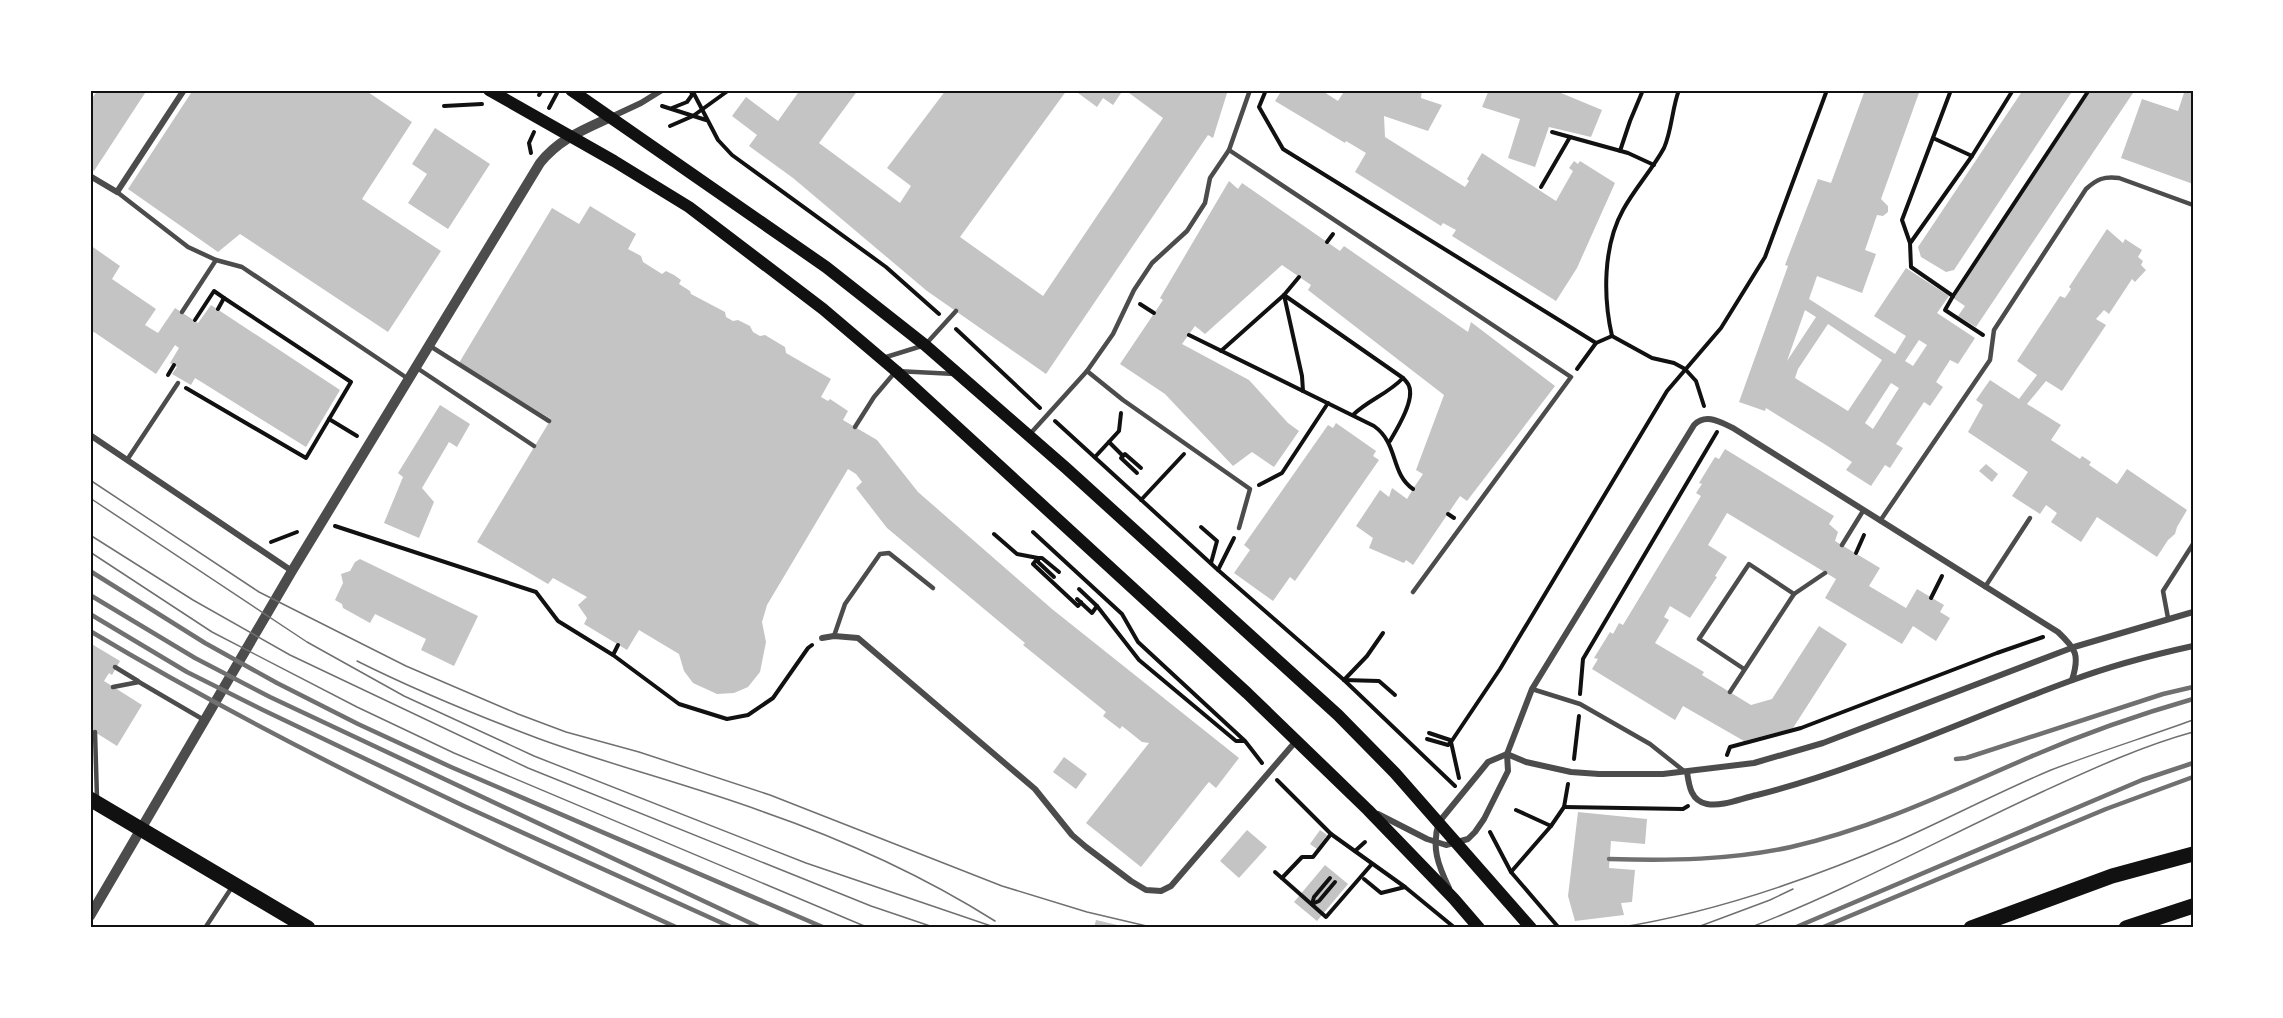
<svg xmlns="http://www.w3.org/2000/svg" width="2283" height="1018" font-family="Spectral,serif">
	<rect width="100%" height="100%" fill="#fff"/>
	<g fill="#c4c4c4" fill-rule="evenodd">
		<polygon points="98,90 147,90 94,171 90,168 90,101"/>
		<polygon points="193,90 365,90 412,122 362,199 441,251 388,332 240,234 218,252 128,189"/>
		<polygon points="800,90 858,90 819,143 900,203 911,186 887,168 946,90 1067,90 960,237 1043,296 1163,118 1125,90 1228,90 1213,138 1208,135 1046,374 927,291 793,178 749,146 757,135 732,116 746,97 778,121"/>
		<polygon points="1074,90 1123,90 1113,105 1103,98 1097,107"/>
		<polygon points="1282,90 1321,90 1338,101 1345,90 1422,90 1421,98 1442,105 1428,131 1384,116 1385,137 1465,187 1469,181 1467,179 1482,153 1556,201 1573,171 1569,168 1574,161 1578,164 1580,161 1615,183 1577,268 1556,301 1452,236 1456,230 1443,223 1441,226 1355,172 1366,153 1346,141 1345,143 1275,101"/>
		<polygon points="1489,90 1562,90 1561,93 1602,110 1591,137 1549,127 1535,167 1508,158 1520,119 1482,107"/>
		<path d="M1865 90H1920L1881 199 1888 206V212L1883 216 1877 215 1865 250 1876 254 1862 293 1817 276 1809 299 1895 354 1906 336 1874 316 1906 268 1949 296 1937 313 1975 338 1958 364 1950 360 1936 382 1943 387 1930 406 1924 402 1896 444 1903 448 1890 468 1885 465 1871 486 1846 470 1852 462 1826 445 1766 408 1765 411 1739 402 1788 266 1785 265 1818 179 1831 183ZM1805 310 1816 317 1787 361ZM1828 324 1882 360 1848 411 1795 378 1798 369ZM1919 340 1927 345 1913 366 1905 361ZM1891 383 1899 388 1873 429 1865 423Z"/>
		<polygon points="2023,90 2073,90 1954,270 1946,272 1921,257 1918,247"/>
		<polygon points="2091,90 2135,90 1976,327 1958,316 1965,306 1953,298"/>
		<polygon points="2185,90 2193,90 2193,184 2121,158 2142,99 2178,111"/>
		<polygon points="435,128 490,164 448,229 408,203 427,174 412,164"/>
		<polygon points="1229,181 1238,189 1242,183 1340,251 1344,246 1468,332 1471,322 1555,386 1467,501 1460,496 1413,565 1406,560 1404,563 1369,548 1373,538 1356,526 1380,490 1389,497 1392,488 1407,499 1413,489 1423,474 1416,470 1444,395 1308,290 1311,285 1282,265 1205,334 1195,326 1182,344 1249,380 1288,423 1299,431 1274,467 1252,452 1233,466 1165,394 1120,364 1163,300 1160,298"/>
		<polygon points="590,206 636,234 628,249 641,256 643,262 662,274 666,271 674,275 681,280 679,284 690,291 691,294 725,312 726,317 733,321 738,320 750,326 753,332 760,336 765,335 785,347 786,353 831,379 821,397 828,401 830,399 848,411 843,420 877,440 918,492 1052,609 1239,758 1216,788 1209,782 1208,783 1141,867 1086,823 1149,743 1142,742 1122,726 1120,729 1103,716 1106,712 1023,645 1025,643 887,528 856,488 862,482 856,474 848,469 767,605 762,622 766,642 760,672 748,687 734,693 717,694 693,683 684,671 679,654 639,630 627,650 584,624 587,618 578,605 587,597 553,578 548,584 477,542 551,419 459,363 552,208 579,224"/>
		<polygon points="2107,229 2123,243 2125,239 2142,250 2138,257 2143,261 2141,265 2146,270 2135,282 2132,279 2109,314 2104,310 2096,319 2106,325 2062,391 2046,381 2027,404 2061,425 2051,440 2080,459 2082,456 2091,462 2089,465 2117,484 2127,469 2187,510 2177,527 2175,534 2168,540 2157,557 2097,517 2081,542 2051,522 2057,513 2046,505 2040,514 2012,496 2028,472 1968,432 1983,405 1976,400 1990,380 2019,399 2037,375 2017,361 2060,296 2065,298 2071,289 2069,287"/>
		<polygon points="90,245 120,266 112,279 156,309 145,325 158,333 175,308 198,323 211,305 340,390 306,447 195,378 191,385 172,374 177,367 170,363 179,348 175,345 156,374 94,332 90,334"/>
		<polygon points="440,405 470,424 457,447 449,442 422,488 434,502 419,538 384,523 403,477 398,473"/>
		<polygon points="1336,423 1376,451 1373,456 1379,460 1295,581 1290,577 1273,601 1234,573 1250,550 1244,545 1328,425 1333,428"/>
		<polygon points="1725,449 1834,516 1829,524 1838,532 1835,541 1880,568 1869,586 1906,608 1917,589 1944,605 1940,612 1950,618 1936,641 1913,626 1902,644 1825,598 1836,579 1727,513 1708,545 1727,557 1715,576 1717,577 1690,618 1670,606 1664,617 1669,620 1655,643 1704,672 1702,675 1751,705 1772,699 1819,626 1847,644 1793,728 1744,741 1683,706 1675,720 1592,669 1598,659 1594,658 1610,632 1613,634 1619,623 1623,625 1701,496 1696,493 1702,484 1699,483 1715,457 1719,459"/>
		<polygon points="1986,464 1998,474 1992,482 1979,471"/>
		<polygon points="360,559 478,616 454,666 421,650 426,639 375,614 370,623 343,608 342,604 335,600 343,583 341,574 350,571 355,562"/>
		<polygon points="90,643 120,661 112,675 109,673 104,681 142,705 117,746 90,729"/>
		<polygon points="1064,757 1087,774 1076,789 1053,772"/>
		<polygon points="1578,812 1647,819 1645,844 1611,841 1609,868 1635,870 1632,902 1621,903 1624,915 1575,921 1568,896"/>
		<polygon points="1247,830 1267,847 1239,878 1220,861"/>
		<polygon points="1320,830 1327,835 1317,849 1310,844"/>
		<polygon points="1325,865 1348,884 1317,921 1294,902"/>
		<polygon points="1096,920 1126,927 1126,928 1094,928"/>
	</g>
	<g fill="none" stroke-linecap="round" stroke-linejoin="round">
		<g stroke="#111" stroke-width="4">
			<polyline points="692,90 718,140 732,155 886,267 939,314"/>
			<polyline points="1266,90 1259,107 1283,149 1596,343"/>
			<polyline points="1951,90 1902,220 1910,243 1911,267 1953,296 2089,90"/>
			<polyline points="539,95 542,90"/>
			<polyline points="444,106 482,104"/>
			<polyline points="662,106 706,120"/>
			<polyline points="549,108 557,93"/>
			<polyline points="672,108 687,102 692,95 691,90"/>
			<polyline points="670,126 693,116 729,90"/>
			<polyline points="1552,132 1628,153 1654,165"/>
			<polyline points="1933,138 1972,156"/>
			<polyline points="1620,151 1630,121 1643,90"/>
			<polyline points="531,153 529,143 534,132"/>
			<polyline points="1541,187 1570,137"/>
			<polyline points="1327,242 1333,234"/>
			<polyline points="1911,242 1972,156 2013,90"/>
			<polyline points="1953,296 1945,310 1983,335"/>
			<polyline points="1140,304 1154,313"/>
			<polyline points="195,320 214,291 224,298"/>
			<polyline points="956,329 1040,408"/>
			<path d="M1189 335 1374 426C1399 444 1390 473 1413 489"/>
			<path d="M1612 336C1603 297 1603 246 1623 210 1635 188 1652 170 1664 148 1672 130 1672 108 1679 90"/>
			<polyline points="1221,351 1284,295 1299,277"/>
			<polyline points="1577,369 1596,343 1612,336 1652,358 1674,363 1685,369 1696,381 1704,406"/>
			<polyline points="168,375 174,365"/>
			<polyline points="186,388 306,458 351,382 224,298 218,309"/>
			<path d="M1303 391 1302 376 1284 295 1403 378C1405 380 1408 383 1409 386 1415 400 1397 429 1390 441"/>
			<path d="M1353 415C1368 400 1388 394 1403 378"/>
			<polyline points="329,419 357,436"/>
			<polyline points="1055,421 1218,570 1344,680 1455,786"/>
			<polyline points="1109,442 1122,455"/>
			<polyline points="1095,457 1119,431 1121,413"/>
			<polyline points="1137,473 1121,458 1125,454 1141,468"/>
			<polyline points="1259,485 1282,473 1328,403"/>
			<polyline points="1141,500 1184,454"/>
			<polyline points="1448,514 1454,518"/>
			<polyline points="335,526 536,592 558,621 613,655 679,704 727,719 748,715 773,698 808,648 812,645"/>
			<polyline points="1201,527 1217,541 1211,563"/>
			<polyline points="1033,532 1122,614 1138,642 1245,741 1262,763"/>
			<polyline points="994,534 1017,554 1038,558 1033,564 1078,606 1081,602"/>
			<polyline points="271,542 297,532"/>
			<polyline points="1856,553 1864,535"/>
			<polyline points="1218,570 1234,538"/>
			<polyline points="1054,577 1038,562 1038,558 1042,558 1059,572"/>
			<polyline points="1931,598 1942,576"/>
			<polyline points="1077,599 1092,613 1097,606 1079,589"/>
			<polyline points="1097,606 1139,660 1236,741 1244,741"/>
			<polyline points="613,655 618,645"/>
			<polyline points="1344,680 1367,656 1383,633"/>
			<polyline points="1344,680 1379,681 1395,695"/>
			<polyline points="1580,694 1583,659 1717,432"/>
			<polyline points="1427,739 1448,745 1451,742 1450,740 1429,733"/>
			<polyline points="1727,755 1730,747 1801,728 1997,653 2043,637"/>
			<polyline points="1574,759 1579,716"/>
			<polyline points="1459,778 1451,742 1500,669 1667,391 1721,328 1765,257 1827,90"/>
			<polyline points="1277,780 1331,834 1405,887 1455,928"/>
			<polyline points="1564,807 1683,809 1688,806"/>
			<polyline points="1516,810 1551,826"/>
			<polyline points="1490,832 1511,872 1559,928"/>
			<polyline points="1355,851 1365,842"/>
			<polyline points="1275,872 1326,917 1371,865"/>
			<polyline points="1511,872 1551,826 1564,807 1568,784"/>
			<polyline points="1282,878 1302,857 1313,857 1331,834"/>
			<polyline points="1330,878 1314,897 1312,904 1319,901 1335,882"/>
			<polyline points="1364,879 1381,893 1405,887"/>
		</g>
		<g stroke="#4c4c4c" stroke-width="4.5">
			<polyline points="1250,90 1229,150 1571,377 1413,592"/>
			<polyline points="117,192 188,247 216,260 242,267 407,378"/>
			<polyline points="182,312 216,260"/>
			<polyline points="430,346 549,421"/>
			<polyline points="883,358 925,345 956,311"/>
			<polyline points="417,368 534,446"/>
			<polyline points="1087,371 1123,400 1250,489 1239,528"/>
			<polyline points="855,427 874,397 896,371 955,374"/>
			<polyline points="1030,434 1087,371 1113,334 1134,290 1152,263 1187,231 1205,203 1210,178 1229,150"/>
			<polyline points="127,460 178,383"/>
			<path d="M1880 521 1990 360 1994 330 2086 189C2097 179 2104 176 2119 178L2193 205"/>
			<polyline points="1842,545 1863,511"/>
			<polyline points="1985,587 2030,518"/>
			<polyline points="2168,618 2163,591 2193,544"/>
			<polyline points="834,636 845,604 880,554 889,553 933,588"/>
			<polyline points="115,667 138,681"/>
			<polyline points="1744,669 1699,639 1749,564 1794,594"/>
			<polyline points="113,687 139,682 204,720"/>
			<polyline points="1532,689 1580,704 1650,744 1684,771"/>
			<polyline points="1730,692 1794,594 1825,573"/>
			<polyline points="95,732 97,798"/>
			<polyline points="205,928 232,887"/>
		</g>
		<g stroke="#4c4c4c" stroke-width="6">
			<polyline points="611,117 641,103 662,90"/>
			<polyline points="90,176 117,192 184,90"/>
			<polyline points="90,435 292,571"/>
			<polyline points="822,638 834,636 858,638 1035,789 1072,835 1086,847 1131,881 1146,890 1161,891 1171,886 1296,741"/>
			<polyline points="1507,754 1526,762 1571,772 1599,774 1663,774 1754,763 1823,743 2074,647 2193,612"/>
			<path d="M1687 772C1689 786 1691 801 1707 804 1722 807 1742 798 1757 795 1864 768 1966 719 2070 681 2110 666 2152 655 2193 646"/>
			<path d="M1378 814 1427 839 1446 845 1468 839 1475 832 1484 819 1508 771 1507 754 1532 689 1694 425C1706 413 1720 422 1733 428L2058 632C2076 649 2080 655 2072 680"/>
			<path d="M1449 888C1438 865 1431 847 1439 822L1488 762 1507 754"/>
		</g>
		<path stroke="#4c4c4c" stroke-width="10" d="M90 916 292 571 540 163C559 139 583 130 611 117"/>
		<g stroke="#111" stroke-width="12">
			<polyline points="489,90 614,161 689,207 823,309 896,371 1247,693 1368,810 1454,899 1479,928"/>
			<polyline points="571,90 826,267 925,345 1066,468 1338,715 1395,773 1531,928"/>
		</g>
		<g stroke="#111" stroke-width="15">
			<polyline points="90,799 308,928"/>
			<polyline points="1971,928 2112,876 2193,854"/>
			<polyline points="2126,928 2193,906"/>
		</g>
		<g stroke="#707070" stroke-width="1.5">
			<polyline points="90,480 259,592 406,666 518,714 566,732 639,752 770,795 1002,886 1087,912 1155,928"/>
			<polyline points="90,498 307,642 404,696 534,756 806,863 997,928"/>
			<polyline points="90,535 193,600 290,655 528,768 871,906 936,928"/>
			<polyline points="90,552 212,632 357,707 454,753 869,928"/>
			<path d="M357 661C415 690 476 715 537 738 610 765 687 784 761 811 842 839 922 875 995 921"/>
			<path d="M1616 928C1713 913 1808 880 1898 841 1949 818 1999 792 2051 770 2098 752 2146 737 2193 720"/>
			<polyline points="1695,928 1770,900 1793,889"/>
			<path d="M1749 928C1850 889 1946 836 2044 791 2092 769 2142 746 2193 732"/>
		</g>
		<g stroke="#707070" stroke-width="4.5">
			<polyline points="90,571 205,643 277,683 358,724 451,767 825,928"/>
			<polyline points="90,595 195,658 270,697 761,928"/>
			<polyline points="90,614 187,672 263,710 464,806 733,928"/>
			<path d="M90 631C279 744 478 837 678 928"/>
			<polyline points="1956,759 1966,758 2163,694 2193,687"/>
			<path d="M1609 859C1670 861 1731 860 1791 847 1875 828 1951 791 2030 757 2083 734 2137 715 2193 699"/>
			<polyline points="1794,928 2142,780 2193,763"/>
			<polyline points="1821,928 2106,809 2193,777"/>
		</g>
	</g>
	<rect width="2283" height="1018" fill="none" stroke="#ffffff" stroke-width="183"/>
	<rect x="92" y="92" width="2100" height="834" fill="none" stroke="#111" stroke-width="2"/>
</svg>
